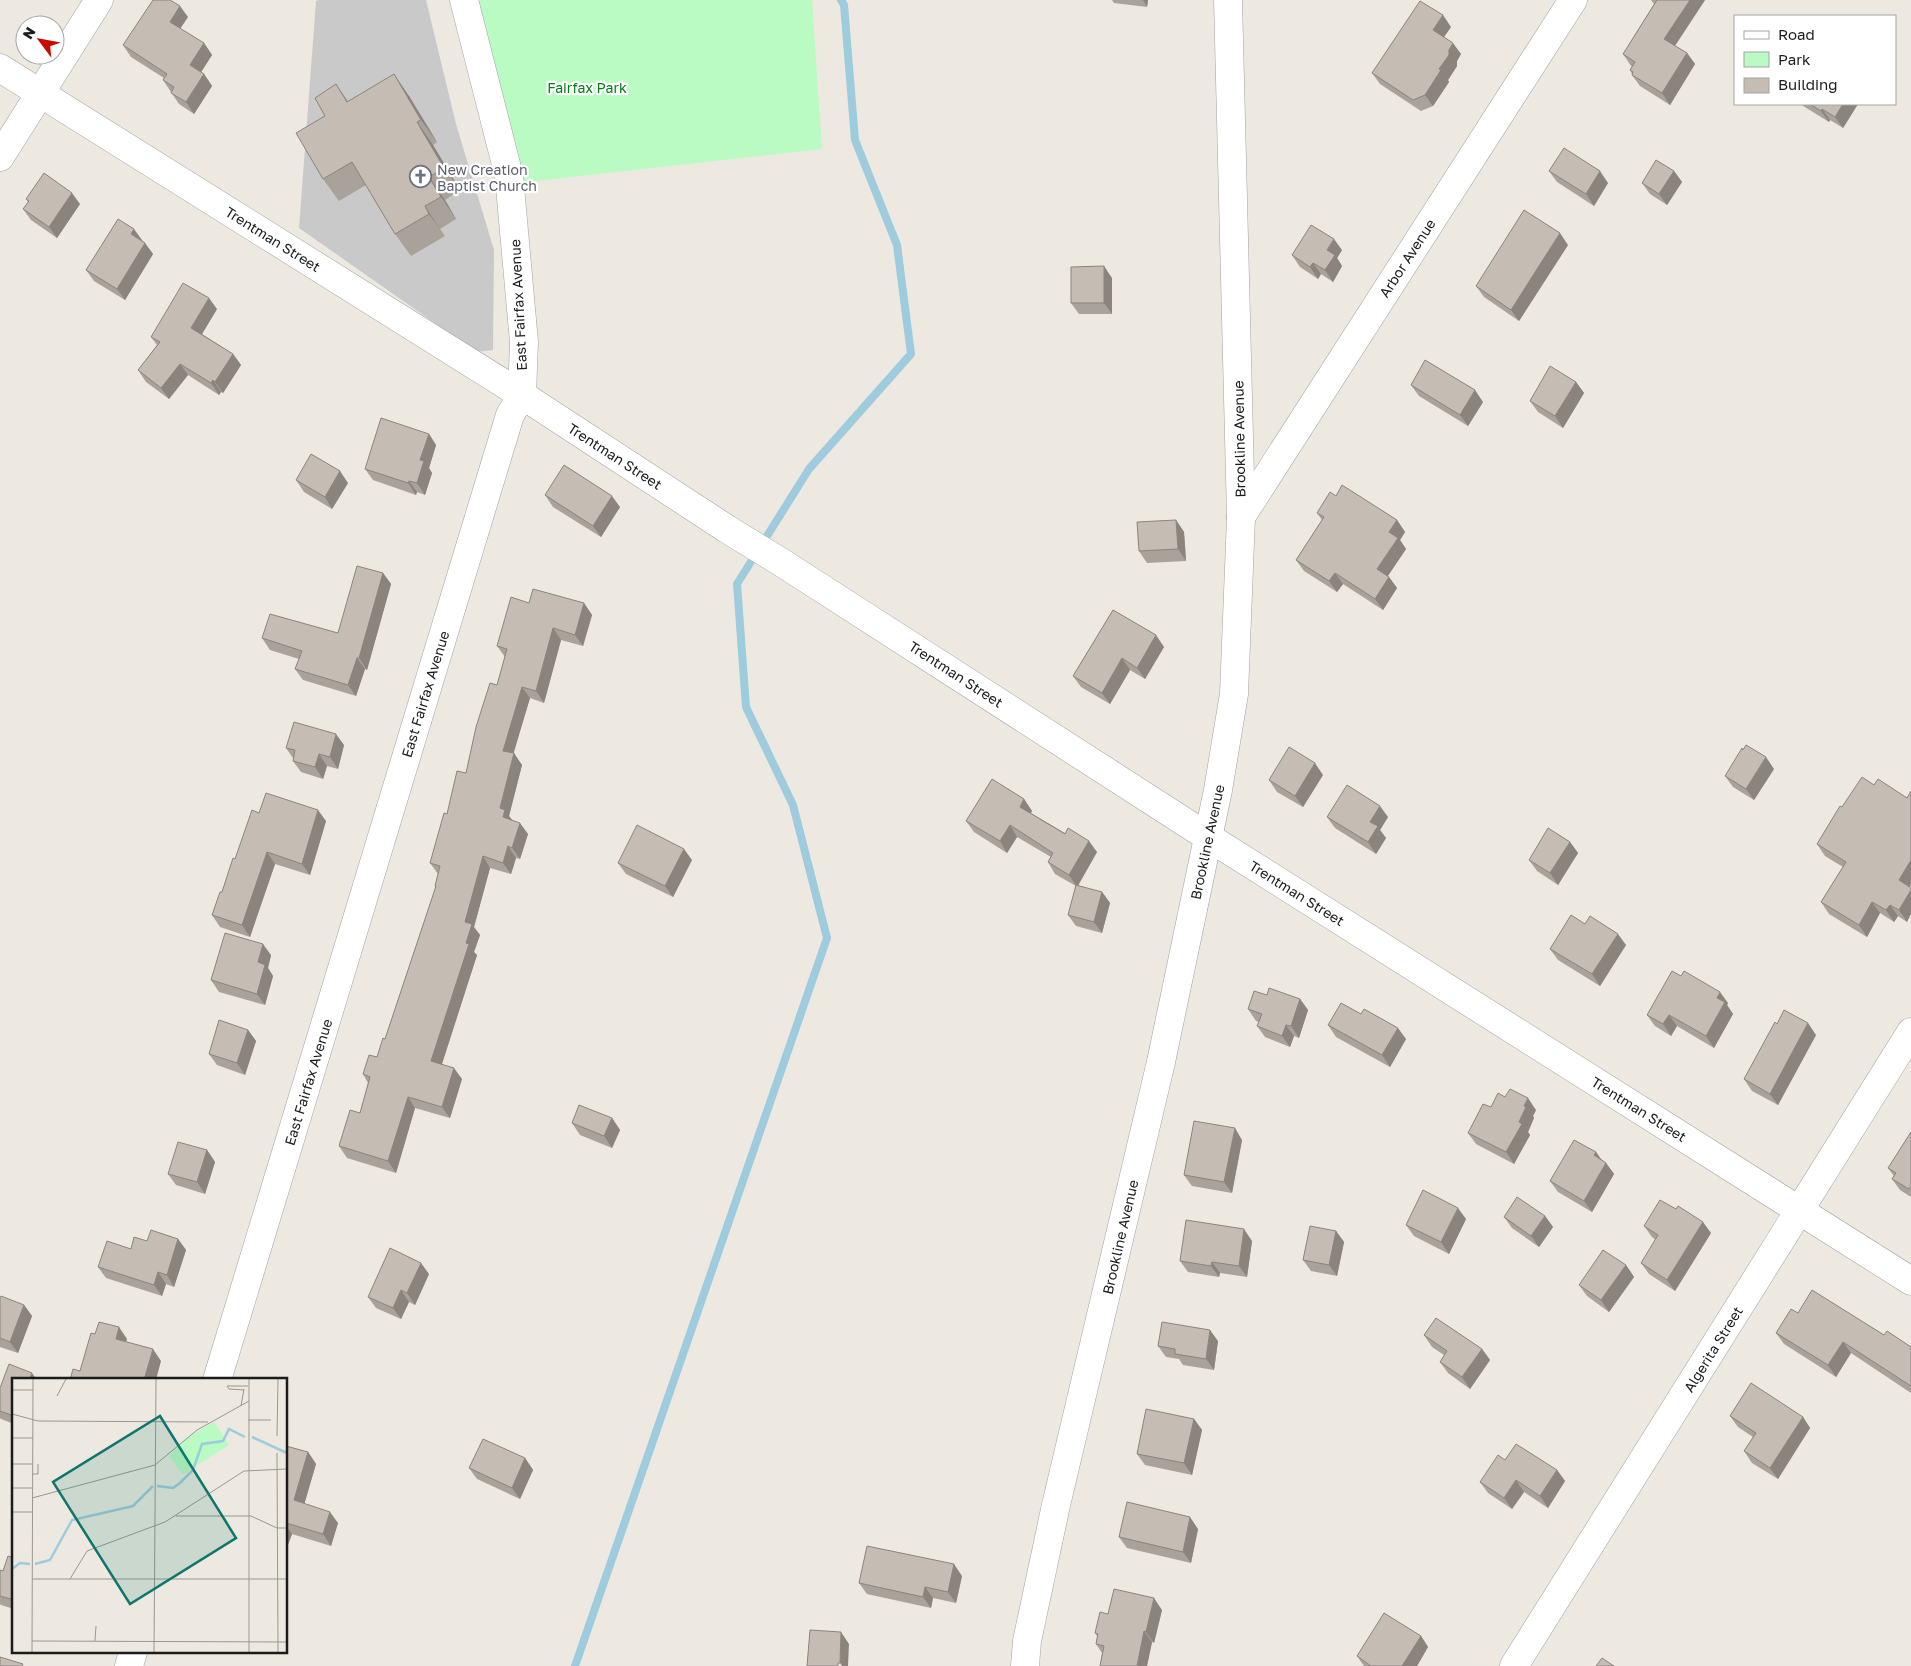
<svg xmlns="http://www.w3.org/2000/svg" width="1911" height="1666" font-family="'Golos Text',sans-serif">
	<rect width="100%" height="100%" fill="#ede9e0"/>
	<polygon fill="#c9c9c9" points="319,0 426,0 456,124 494,250 493,350 476,352 299,228 316,1"/>
	<polygon fill="#b9fbc2" points="470,0 812,0 822,149 518,183"/>
	<g fill="none" stroke-linecap="round" stroke-linejoin="round">
		<polyline stroke="#9ecbdd" stroke-width="8" points="575,1666 827,938 793,805 746,707 737,584 809,469 911,354 897,245 855,140 844,5 841,0"/>
		<defs>
			<g id="minor">
				<polyline points="0,68 522,395 727,529 784,564 1208,837 1911,1281"/>
				<polyline points="0,157 99,0"/>
				<polyline points="1241,517 1573,0"/>
				<polyline points="217,1380 510,415 522,395 524,342 509,176 464,0"/>
				<polyline points="129,1666 133,1652"/>
				<polyline points="1025,1666 1027,1641 1056,1505 1161,1062 1218,790 1234,694 1241,517 1228,0"/>
				<polyline points="1514,1666 1911,1032"/>
			</g>
		</defs>
		<use href="#minor" stroke="#a2a2a2" stroke-width="29"/>
		<use href="#minor" stroke="#fff" stroke-width="28"/>
	</g>
	<g fill="#a9a29a">
		<polygon points="1112,0 1148,0 1147,7 1114,3"/>
		<polygon points="1651,0 1705,0 1675,46 1687,53 1695,64 1670,105 1640,86 1632,75 1632,74 1630,70 1632,66 1631,66 1623,54 1654,4"/>
		<polygon points="188,17 180,29 204,43 212,55 201,72 204,74 212,86 194,114 179,104 163,80 164,78 131,57 123,45"/>
		<polygon points="1451,27 1444,37 1461,54 1457,61 1457,66 1448,80 1449,82 1433,106 1421,111 1380,84 1372,73"/>
		<polygon points="336,84 348,101 409,96 437,142 433,145 460,190 445,200 456,219 440,229 445,236 411,256 395,234 366,185 339,201 323,179 325,116"/>
		<polygon points="1800,104 1858,104 1843,128 1830,120 1829,122"/>
		<polygon points="1549,171 1608,183 1594,206 1557,182"/>
		<polygon points="1674,171 1682,182 1667,205 1650,194 1642,183"/>
		<polygon points="26,199 80,204 57,238 31,220 23,209 28,202"/>
		<polygon points="142,240 153,254 125,300 94,281 86,270"/>
		<polygon points="1568,245 1519,321 1484,297 1476,286"/>
		<polygon points="1342,250 1337,258 1342,266 1333,282 1321,274 1318,279 1300,267 1292,255"/>
		<polygon points="1112,278 1112,314 1079,314 1071,303"/>
		<polygon points="217,309 202,334 233,354 241,365 223,393 221,392 219,395 188,375 169,399 146,382 138,370 157,345 151,337"/>
		<polygon points="1576,382 1584,393 1563,428 1538,412 1530,401"/>
		<polygon points="1411,385 1483,402 1468,426 1419,396"/>
		<polygon points="429,434 436,445 429,468 432,473 425,495 417,492 416,495 373,480 365,469"/>
		<polygon points="296,480 348,483 332,509 304,492"/>
		<polygon points="545,495 620,507 601,537 553,507"/>
		<polygon points="1336,496 1397,520 1405,532 1400,540 1406,549 1388,576 1397,588 1383,610 1343,584 1337,592 1304,571 1296,560 1322,520 1317,513"/>
		<polygon points="1176,520 1184,532 1186,561 1147,563 1139,551"/>
		<polygon points="383,573 391,584 367,670 365,669 356,696 303,680 295,669 299,659 270,650 262,638 338,633"/>
		<polygon points="529,603 584,603 592,615 583,646 561,640 544,703 530,698 513,753 522,765 509,816 512,820 528,834 520,859 516,858 511,874 490,868 474,927 480,935 474,952 477,955 442,1064 462,1079 450,1118 415,1108 396,1173 347,1158 339,1146 360,1113 368,1083 363,1074 377,1057 385,1039 436,888 435,886 438,874 430,863 447,814 466,773 497,685 505,657 497,646"/>
		<polygon points="1113,610 1164,647 1145,679 1130,670 1110,704 1081,687 1073,676"/>
		<polygon points="344,745 338,769 327,766 323,779 301,772 293,761 293,758 286,748"/>
		<polygon points="1774,769 1754,800 1733,787 1725,776"/>
		<polygon points="1323,775 1303,807 1277,792 1269,780"/>
		<polygon points="1874,785 1907,798 1911,791 1911,884 1910,887 1907,922 1898,916 1894,922 1880,913 1867,937 1829,914 1821,902 1843,867 1825,856 1817,844 1842,807"/>
		<polygon points="1024,799 1032,811 1031,813 1097,852 1078,886 1102,892 1110,903 1102,933 1076,926 1068,915 1076,886 1055,874 1048,862 1051,857 1017,837 1007,853 974,832 966,821"/>
		<polygon points="259,813 326,821 310,875 275,864 250,937 220,927 212,915 235,859"/>
		<polygon points="1327,817 1388,817 1380,830 1386,838 1376,854 1335,828"/>
		<polygon points="1570,842 1578,853 1558,885 1537,871 1529,860"/>
		<polygon points="692,860 673,897 626,874 618,863"/>
		<polygon points="1585,924 1626,945 1600,986 1558,960 1550,949"/>
		<polygon points="271,955 268,968 273,976 265,1005 219,992 211,980"/>
		<polygon points="1267,995 1300,999 1308,1010 1299,1038 1294,1036 1290,1047 1265,1037 1257,1026 1259,1022 1256,1021 1248,1009"/>
		<polygon points="1728,1003 1727,1005 1733,1014 1714,1048 1677,1026 1671,1036 1655,1026 1647,1015"/>
		<polygon points="1777,1024 1816,1035 1778,1105 1752,1091 1744,1079"/>
		<polygon points="1328,1025 1406,1039 1390,1067 1336,1037"/>
		<polygon points="248,1030 256,1041 245,1075 217,1065 209,1054"/>
		<polygon points="1505,1097 1536,1110 1533,1116 1534,1118 1528,1132 1530,1135 1514,1164 1476,1144 1468,1133 1491,1107"/>
		<polygon points="612,1118 620,1130 612,1148 580,1135 572,1123"/>
		<polygon points="1911,1132 1911,1197 1900,1190 1892,1179 1894,1176 1888,1168"/>
		<polygon points="1242,1140 1232,1193 1192,1186 1184,1175"/>
		<polygon points="207,1150 215,1162 205,1194 176,1185 168,1174"/>
		<polygon points="1596,1152 1601,1159 1606,1163 1614,1174 1592,1212 1558,1192 1550,1181"/>
		<polygon points="1545,1216 1553,1227 1539,1247 1512,1228 1504,1217"/>
		<polygon points="1466,1219 1449,1254 1414,1236 1406,1225"/>
		<polygon points="1644,1226 1711,1233 1675,1291 1649,1274 1641,1263 1656,1240 1652,1237"/>
		<polygon points="1336,1231 1344,1242 1337,1276 1311,1271 1303,1260"/>
		<polygon points="178,1239 186,1250 174,1287 166,1284 162,1296 106,1278 98,1267 147,1241"/>
		<polygon points="1252,1241 1247,1277 1220,1273 1219,1277 1188,1272 1180,1261"/>
		<polygon points="1626,1265 1634,1277 1609,1312 1587,1296 1579,1285"/>
		<polygon points="429,1274 415,1305 409,1302 401,1319 376,1308 368,1297"/>
		<polygon points="0,1298 24,1305 32,1316 18,1353 0,1347"/>
		<polygon points="1798,1313 1884,1335 1911,1347 1911,1393 1851,1353 1836,1377 1784,1344 1776,1333"/>
		<polygon points="1424,1335 1482,1349 1490,1360 1470,1389 1448,1373 1440,1362 1444,1355 1432,1347"/>
		<polygon points="1218,1341 1214,1370 1183,1365 1179,1359 1166,1357 1158,1346"/>
		<polygon points="14,1380 14,1424 1,1419 0,1418 0,1388"/>
		<polygon points="1730,1416 1803,1417 1810,1428 1778,1479 1752,1463 1744,1451 1753,1437 1738,1427"/>
		<polygon points="1194,1419 1202,1430 1192,1475 1145,1465 1137,1454"/>
		<polygon points="286,1446 308,1452 316,1464 304,1504 338,1523 331,1546 292,1534 286,1550"/>
		<polygon points="525,1458 533,1470 520,1499 477,1479 469,1468"/>
		<polygon points="1557,1470 1565,1481 1548,1508 1524,1492 1512,1509 1488,1493 1480,1482"/>
		<polygon points="1198,1529 1191,1563 1127,1548 1119,1537"/>
		<polygon points="14,1558 14,1609 1,1605 0,1604 0,1570 3,1571"/>
		<polygon points="962,1576 956,1603 933,1598 931,1608 867,1594 859,1583"/>
		<polygon points="1162,1610 1154,1643 1152,1642 1147,1666 1100,1666 1102,1653 1096,1644 1097,1636 1095,1633 1108,1614"/>
		<polygon points="1421,1636 1428,1647 1417,1666 1364,1666 1357,1656"/>
	</g>
	<g fill="#8a847d">
		<polygon points="1143,0 1148,0 1147,7"/>
		<polygon points="1690,0 1705,0 1672,50 1664,39"/>
		<polygon points="180,6 188,17 177,33 170,22"/>
		<polygon points="1443,15 1451,27 1441,41 1433,30"/>
		<polygon points="204,43 212,55 198,77 190,65"/>
		<polygon points="1453,43 1461,54 1457,61 1457,66 1448,80 1449,82 1433,106 1425,95"/>
		<polygon points="1687,53 1695,64 1670,105 1662,93"/>
		<polygon points="204,74 212,86 194,114 186,102"/>
		<polygon points="394,74 409,96 437,142 421,120"/>
		<polygon points="1843,104 1858,104 1843,128 1835,117"/>
		<polygon points="1822,109 1830,120 1829,122 1821,111"/>
		<polygon points="417,122 433,145 460,190 444,168"/>
		<polygon points="1600,171 1608,183 1594,206 1586,194"/>
		<polygon points="1674,171 1682,182 1667,205 1659,194"/>
		<polygon points="429,177 445,200 456,219 441,197"/>
		<polygon points="72,193 80,204 57,238 49,227"/>
		<polygon points="425,206 440,229 445,236 429,214"/>
		<polygon points="134,229 142,240 139,245 131,234"/>
		<polygon points="1560,233 1568,245 1519,321 1511,310"/>
		<polygon points="1334,239 1342,250 1337,258 1342,266 1333,282 1325,270 1327,250"/>
		<polygon points="145,243 153,254 125,300 117,289"/>
		<polygon points="1313,263 1321,274 1318,279 1310,267"/>
		<polygon points="1104,266 1112,278 1112,314 1104,303"/>
		<polygon points="209,298 217,309 199,339 191,328"/>
		<polygon points="233,354 241,365 223,393 215,382"/>
		<polygon points="180,364 188,375 169,399 161,388"/>
		<polygon points="213,380 221,392 219,395 211,383"/>
		<polygon points="1576,382 1584,393 1563,428 1555,416"/>
		<polygon points="1475,390 1483,402 1468,426 1460,415"/>
		<polygon points="429,434 436,445 429,468 432,473 425,495 417,483 420,460"/>
		<polygon points="340,471 348,483 332,509 325,497"/>
		<polygon points="409,481 417,492 416,495 408,483"/>
		<polygon points="612,496 620,507 601,537 593,526"/>
		<polygon points="1176,520 1184,532 1186,561 1178,549"/>
		<polygon points="1397,520 1405,532 1400,540 1406,549 1385,580 1377,569 1389,532"/>
		<polygon points="383,573 391,584 367,670 359,658"/>
		<polygon points="1335,573 1343,584 1337,592 1329,581"/>
		<polygon points="1389,577 1397,588 1383,610 1375,599"/>
		<polygon points="584,603 592,615 583,646 575,635"/>
		<polygon points="553,628 561,640 544,703 536,691"/>
		<polygon points="1156,635 1164,647 1145,679 1137,668"/>
		<polygon points="357,658 365,669 356,696 348,685"/>
		<polygon points="1122,658 1130,670 1110,704 1102,693"/>
		<polygon points="522,687 530,698 511,762 503,751"/>
		<polygon points="336,734 344,745 338,769 330,757"/>
		<polygon points="514,753 522,765 509,816 513,821 503,817 500,808"/>
		<polygon points="319,754 327,766 323,779 315,767"/>
		<polygon points="1766,757 1774,769 1754,800 1746,789"/>
		<polygon points="1315,763 1323,775 1303,807 1295,796"/>
		<polygon points="1024,799 1032,811 1028,818 1020,807"/>
		<polygon points="1380,806 1388,817 1380,830 1386,838 1376,854 1368,842 1370,822"/>
		<polygon points="318,810 326,821 310,875 302,864"/>
		<polygon points="520,823 528,834 520,859 512,848"/>
		<polygon points="1010,825 1017,837 1007,853 1000,841"/>
		<polygon points="1089,841 1097,852 1077,887 1069,875"/>
		<polygon points="1570,842 1578,853 1558,885 1550,873"/>
		<polygon points="508,846 516,858 511,874 503,863"/>
		<polygon points="684,849 692,860 673,897 665,886"/>
		<polygon points="267,852 275,864 250,937 242,925"/>
		<polygon points="483,856 490,868 474,927 480,935 474,952 477,955 439,1073 431,1061 466,943 465,922"/>
		<polygon points="1911,860 1911,884 1907,892 1899,880"/>
		<polygon points="1911,890 1911,914 1907,922 1899,910"/>
		<polygon points="1102,892 1110,903 1102,933 1094,922"/>
		<polygon points="1872,902 1880,913 1867,937 1859,925"/>
		<polygon points="1890,905 1898,916 1894,922 1886,910"/>
		<polygon points="1618,934 1626,945 1600,986 1592,974"/>
		<polygon points="263,944 271,955 268,968 273,976 265,1005 257,994 258,962"/>
		<polygon points="1720,992 1728,1003 1727,1005 1733,1014 1714,1048 1706,1036 1717,998"/>
		<polygon points="1300,999 1308,1010 1299,1038 1291,1026"/>
		<polygon points="1669,1015 1677,1026 1671,1036 1663,1024"/>
		<polygon points="1808,1023 1816,1035 1778,1105 1770,1094"/>
		<polygon points="1286,1025 1294,1036 1290,1047 1282,1036"/>
		<polygon points="1398,1028 1406,1039 1390,1067 1382,1055"/>
		<polygon points="248,1030 256,1041 245,1075 237,1063"/>
		<polygon points="454,1068 462,1079 450,1118 442,1107"/>
		<polygon points="408,1097 415,1108 396,1173 388,1161"/>
		<polygon points="1528,1098 1536,1110 1533,1116 1534,1118 1528,1132 1530,1135 1514,1164 1506,1152 1519,1122 1524,1106"/>
		<polygon points="612,1118 620,1130 612,1148 604,1136"/>
		<polygon points="1235,1128 1242,1140 1232,1193 1224,1182"/>
		<polygon points="207,1150 215,1162 205,1194 197,1182"/>
		<polygon points="1596,1152 1604,1164 1594,1155"/>
		<polygon points="1606,1163 1614,1174 1592,1212 1584,1201"/>
		<polygon points="1458,1208 1466,1219 1449,1254 1441,1242"/>
		<polygon points="1545,1216 1553,1227 1539,1247 1531,1236"/>
		<polygon points="1703,1222 1711,1233 1675,1291 1667,1280"/>
		<polygon points="1244,1229 1252,1241 1247,1277 1239,1266"/>
		<polygon points="1336,1231 1344,1242 1337,1276 1329,1265"/>
		<polygon points="178,1239 186,1250 174,1287 167,1275"/>
		<polygon points="1212,1262 1220,1273 1219,1277 1211,1266"/>
		<polygon points="421,1263 429,1274 415,1305 407,1293"/>
		<polygon points="1626,1265 1634,1277 1609,1312 1601,1300"/>
		<polygon points="158,1272 166,1284 162,1296 154,1285"/>
		<polygon points="401,1290 409,1302 401,1319 393,1308"/>
		<polygon points="24,1305 32,1316 18,1353 10,1342"/>
		<polygon points="119,1327 127,1339 124,1350 116,1339"/>
		<polygon points="1210,1330 1218,1341 1214,1370 1206,1359"/>
		<polygon points="1843,1342 1851,1353 1836,1377 1828,1365"/>
		<polygon points="153,1349 161,1361 156,1380 144,1380"/>
		<polygon points="1482,1349 1490,1360 1470,1389 1462,1377"/>
		<polygon points="32,1373 37,1380 29,1380"/>
		<polygon points="1803,1417 1810,1428 1778,1479 1770,1468"/>
		<polygon points="1194,1419 1202,1430 1192,1475 1184,1463"/>
		<polygon points="308,1452 316,1464 302,1512 294,1500"/>
		<polygon points="525,1458 533,1470 520,1499 512,1488"/>
		<polygon points="1557,1470 1565,1481 1548,1508 1540,1496"/>
		<polygon points="1516,1480 1524,1492 1512,1509 1504,1498"/>
		<polygon points="330,1512 338,1523 331,1546 323,1534"/>
		<polygon points="1190,1517 1198,1529 1191,1563 1183,1552"/>
		<polygon points="286,1526 292,1534 286,1550"/>
		<polygon points="954,1564 962,1576 956,1603 948,1592"/>
		<polygon points="925,1587 933,1598 931,1608 923,1597"/>
		<polygon points="1154,1598 1162,1610 1154,1643 1146,1632"/>
		<polygon points="1144,1631 1152,1642 1147,1666 1137,1666"/>
		<polygon points="841,1632 849,1644 848,1666 842,1666 840,1663"/>
		<polygon points="1421,1636 1428,1647 1417,1666 1402,1666"/>
	</g>
	<g fill="#c5bcb3" stroke="#8a847d">
		<polygon points="153,0 170,0 180,6 170,22 204,43 190,65 204,74 186,102 171,93 174,87 163,80 167,74 123,45"/>
		<polygon points="1657,0 1690,0 1664,39 1687,53 1662,93 1632,75 1633,72 1630,70 1635,62 1623,54"/>
		<polygon points="1420,1 1443,15 1433,30 1453,43 1449,50 1449,55 1439,69 1441,70 1425,95 1413,100 1372,73"/>
		<polygon points="394,74 421,120 417,122 444,168 429,177 441,197 425,206 429,214 395,234 352,162 323,179 296,133 325,116 315,98 336,84 347,102"/>
		<polygon points="1810,104 1843,104 1835,117 1822,109 1821,111"/>
		<polygon points="1564,148 1600,171 1586,194 1549,171"/>
		<polygon points="1656,160 1674,171 1659,194 1642,183"/>
		<polygon points="44,173 72,193 49,227 23,209 29,201 26,199"/>
		<polygon points="1524,210 1560,233 1511,310 1476,286"/>
		<polygon points="118,219 134,229 131,234 145,243 117,289 86,270"/>
		<polygon points="1311,225 1334,239 1327,250 1335,255 1325,270 1313,263 1310,267 1292,255"/>
		<polygon points="1104,266 1104,303 1071,303 1071,267"/>
		<polygon points="183,283 209,298 191,328 233,354 215,382 213,380 211,383 180,364 161,388 138,370 160,342 151,337"/>
		<polygon points="1425,360 1475,390 1460,415 1411,385"/>
		<polygon points="1550,366 1576,382 1555,416 1530,401"/>
		<polygon points="381,418 429,434 420,460 424,461 417,483 409,481 408,483 365,469"/>
		<polygon points="311,454 340,471 325,497 296,480"/>
		<polygon points="564,465 612,496 593,526 545,495"/>
		<polygon points="1342,485 1397,520 1389,532 1398,538 1377,569 1389,577 1375,599 1335,573 1329,581 1296,560 1324,517 1317,513 1330,492 1336,496"/>
		<polygon points="1176,520 1178,549 1139,551 1137,522"/>
		<polygon points="357,566 383,573 359,658 357,658 348,685 295,669 302,651 262,638 270,614 338,633"/>
		<polygon points="533,589 584,603 575,635 553,628 536,691 522,687 503,751 514,753 500,808 505,810 503,817 520,823 512,848 508,846 503,863 483,856 465,922 472,924 466,943 469,944 431,1061 454,1068 442,1107 408,1097 388,1161 339,1146 350,1110 360,1113 370,1077 363,1074 369,1055 377,1057 383,1038 385,1039 436,886 435,886 440,866 430,863 444,813 447,814 457,771 466,773 476,727 490,683 497,685 507,649 497,646 511,597 529,603"/>
		<polygon points="1113,610 1156,635 1137,668 1122,658 1102,693 1073,676"/>
		<polygon points="294,722 336,734 330,757 319,754 315,767 293,761 295,750 286,748"/>
		<polygon points="1746,745 1766,757 1746,789 1725,776 1742,748 1743,750"/>
		<polygon points="1289,747 1315,763 1295,796 1269,780"/>
		<polygon points="1862,777 1874,785 1878,779 1907,798 1911,791 1911,860 1899,880 1911,888 1911,890 1899,910 1890,905 1886,910 1872,902 1859,925 1821,902 1846,862 1817,844 1840,806 1842,807"/>
		<polygon points="992,779 1024,799 1020,807 1065,834 1068,828 1089,841 1069,875 1048,862 1053,853 1010,825 1000,841 966,821"/>
		<polygon points="1347,785 1380,806 1370,822 1378,826 1368,842 1327,817"/>
		<polygon points="266,793 318,810 302,864 267,852 242,925 212,915 220,892 222,892 233,858 235,859 252,810 259,813"/>
		<polygon points="637,825 684,849 665,886 618,863"/>
		<polygon points="1548,828 1570,842 1550,873 1529,860"/>
		<polygon points="1076,885 1102,892 1094,922 1068,915"/>
		<polygon points="1571,915 1585,924 1590,916 1618,934 1592,974 1550,949"/>
		<polygon points="225,933 263,944 258,962 265,965 257,994 211,980"/>
		<polygon points="1672,971 1681,976 1684,971 1720,992 1717,998 1725,1002 1706,1036 1669,1015 1663,1024 1647,1015"/>
		<polygon points="1269,988 1300,999 1291,1026 1286,1025 1282,1036 1257,1026 1262,1014 1248,1009 1254,991 1267,995"/>
		<polygon points="1341,1003 1361,1014 1364,1009 1398,1028 1382,1055 1328,1025"/>
		<polygon points="1784,1010 1808,1023 1770,1094 1744,1079 1775,1022 1777,1024"/>
		<polygon points="219,1020 248,1030 237,1063 209,1054"/>
		<polygon points="1510,1089 1528,1098 1524,1106 1526,1107 1519,1122 1522,1124 1506,1152 1468,1133 1483,1104 1491,1107 1498,1093 1505,1097"/>
		<polygon points="579,1105 612,1118 604,1136 572,1123"/>
		<polygon points="1194,1121 1235,1128 1224,1182 1184,1175"/>
		<polygon points="1911,1132 1911,1186 1909,1189 1892,1179 1896,1173 1888,1168"/>
		<polygon points="1574,1140 1596,1152 1594,1155 1606,1163 1584,1201 1550,1181"/>
		<polygon points="178,1142 207,1150 197,1182 168,1174"/>
		<polygon points="1423,1190 1458,1208 1441,1242 1406,1225"/>
		<polygon points="1517,1197 1545,1216 1531,1236 1504,1217"/>
		<polygon points="1660,1200 1676,1209 1678,1206 1703,1222 1667,1280 1641,1263 1658,1235 1644,1226"/>
		<polygon points="1186,1220 1244,1229 1239,1266 1212,1262 1211,1266 1180,1261"/>
		<polygon points="1310,1226 1336,1231 1329,1265 1303,1260"/>
		<polygon points="151,1230 178,1239 167,1275 158,1272 154,1285 98,1267 107,1241 131,1249 134,1237 147,1241"/>
		<polygon points="390,1248 421,1263 407,1293 401,1290 393,1308 368,1297"/>
		<polygon points="1603,1250 1626,1265 1601,1300 1579,1285"/>
		<polygon points="1812,1290 1884,1335 1887,1331 1911,1347 1911,1386 1843,1342 1828,1365 1776,1333 1791,1309 1798,1313"/>
		<polygon points="1,1296 24,1305 10,1342 0,1338 0,1298"/>
		<polygon points="1436,1318 1482,1349 1462,1377 1440,1362 1447,1351 1424,1335"/>
		<polygon points="99,1322 119,1327 116,1339 153,1349 144,1380 70,1380 73,1369 80,1371 91,1333 95,1334"/>
		<polygon points="1162,1322 1210,1330 1206,1359 1175,1354 1175,1349 1158,1346"/>
		<polygon points="9,1364 32,1373 29,1380 14,1380 14,1416 0,1411 0,1388"/>
		<polygon points="1751,1383 1803,1417 1770,1468 1744,1451 1756,1433 1730,1416"/>
		<polygon points="1146,1409 1194,1419 1184,1463 1137,1454"/>
		<polygon points="483,1439 525,1458 512,1488 469,1468"/>
		<polygon points="1516,1444 1557,1470 1540,1496 1516,1480 1504,1498 1480,1482 1498,1455 1505,1460"/>
		<polygon points="286,1446 308,1452 294,1500 330,1512 323,1534 286,1523"/>
		<polygon points="1127,1502 1190,1517 1183,1552 1119,1537"/>
		<polygon points="867,1546 954,1564 948,1592 925,1587 923,1597 859,1583"/>
		<polygon points="8,1556 14,1558 14,1600 0,1596 0,1570 3,1571"/>
		<polygon points="1114,1589 1154,1598 1146,1632 1144,1631 1137,1666 1100,1666 1104,1646 1096,1644 1098,1634 1095,1633 1100,1612 1108,1614"/>
		<polygon points="1384,1613 1421,1636 1402,1666 1371,1666 1357,1656"/>
		<polygon points="810,1630 841,1632 840,1663 838,1663 838,1666 807,1666"/>
		<polygon points="0,1657 23,1664 22,1666 0,1666"/>
		<polygon points="1602,1658 1614,1666 1596,1666"/>
	</g>
	<defs>
		<symbol id="church-ring" viewBox="-11 -11 22 22"><circle r="9.5" fill="#fff" stroke="#6b7280" stroke-width="1.5"/><path d="M-1.2-6h2.4v3.5h3.3v2.4h-3.3V6h-2.4V-.1h-3.3v-2.4h3.3Z" fill="#6b7280"/></symbol>
	</defs>
	<g fill-rule="evenodd">
		<use href="#church-ring" x="408" y="164" width="25" height="25"/>
	</g>
	<g text-anchor="middle" dominant-baseline="central" stroke-width="4.5" stroke-linejoin="round" paint-order="stroke">
		<g font-size="14" fill="#087a18" stroke="#fff">
			<text x="587" y="87">Fairfax Park</text>
		</g>
		<g font-size="14" fill="#5b616d" stroke="#fff" text-anchor="start">
			<text x="437" y="169">New Creation<tspan x="437" dy="16">Baptist Church</tspan></text>
		</g>
		<g font-size="14" fill="#1b1b1b" stroke="#fff">
			<text transform="translate(273 239) rotate(32)">Trentman Street</text>
			<text transform="translate(1407 258) rotate(-57)">Arbor Avenue</text>
			<text transform="translate(518 305) rotate(-93)">East Fairfax Avenue</text>
			<text transform="translate(1239 439) rotate(-91)">Brookline Avenue</text>
			<text transform="translate(615 456) rotate(33)">Trentman Street</text>
			<text transform="translate(956 674) rotate(33)">Trentman Street</text>
			<text transform="translate(425 694) rotate(-73)">East Fairfax Avenue</text>
			<text transform="translate(1207 842) rotate(-78)">Brookline Avenue</text>
			<text transform="translate(1297 893) rotate(32)">Trentman Street</text>
			<text transform="translate(308 1082) rotate(-73)">East Fairfax Avenue</text>
			<text transform="translate(1639 1109) rotate(32)">Trentman Street</text>
			<text transform="translate(1120 1237) rotate(-77)">Brookline Avenue</text>
			<text transform="translate(1713 1349) rotate(-58)">Algerita Street</text>
		</g>
	</g>
	<g transform="translate(12 1378)">
		<rect width="275" height="275" fill="#ede9e0"/>
		<path d="M202 44 217 67 171 96 157 78 174 60Z" fill="#b9fbc2"/>
		<path fill="none" stroke="#9ecbdd" stroke-width="2.5" d="M240 59 275 75M145 108 161 110 168 105 181 92 190 66 211 63 217 51 233 59M23 186 38 182 60 142 121 128 141 108M0 191 8 185 18 186"/>
		<path fill="none" stroke="#999791" stroke-width="1" d="M237 1V274M0 12H21M232 12 217 11 215 8H236M45 18 54 1M229 28 232 11M0 36 26 43 196 44M236 42H259M265 58 266 1M0 60H21M265 75 266 274M0 86H21M20 96H26V86M0 110H20M20 120 143 87 185 52 237 23M0 134H21M164 138H239L265 150H275M20 201H275M58 201 75 173 153 144 232 93 275 91M20 263 275 264M83 263 84 248M20 274 21 1M142 274 144 1"/>
		<path fill="#0f766e" fill-opacity="0.15" stroke="#0f766e" stroke-width="2.5" d="M148 38 224 160 118 226 41 104Z"/>
		<rect width="275" height="275" fill="none" stroke="#1b1b1b" stroke-width="2.5"/>
	</g>
	<rect x="1734" y="15" width="162" height="90" fill="#ffffff" stroke="#a4a4a4"/>
	<rect x="1744" y="31" width="25" height="8" fill="#ffffff" stroke="#a4a4a4"/>
	<text x="1778" y="40" font-size="15" fill="#1b1b1b">Road</text>
	<rect x="1744" y="52" width="25" height="15" fill="#b9fbc2" stroke="#a4a4a4"/>
	<text x="1778" y="65" font-size="15" fill="#1b1b1b">Park</text>
	<rect x="1744" y="78" width="25" height="15" fill="#c5bcb3" stroke="#a4a4a4"/>
	<text x="1778" y="90" font-size="15" fill="#1b1b1b">Building</text>
	<g transform="translate(40 40) rotate(302)"><circle r="24" fill="#ffffff" stroke="#a4a4a4"/>
	<path d="M0-4L9 19L0 12L-9 19Z" fill="#c60b00"/>
	<text y="-8" font-size="14" font-weight="bold" text-anchor="middle" fill="#1b1b1b">N</text>
	</g>
</svg>
